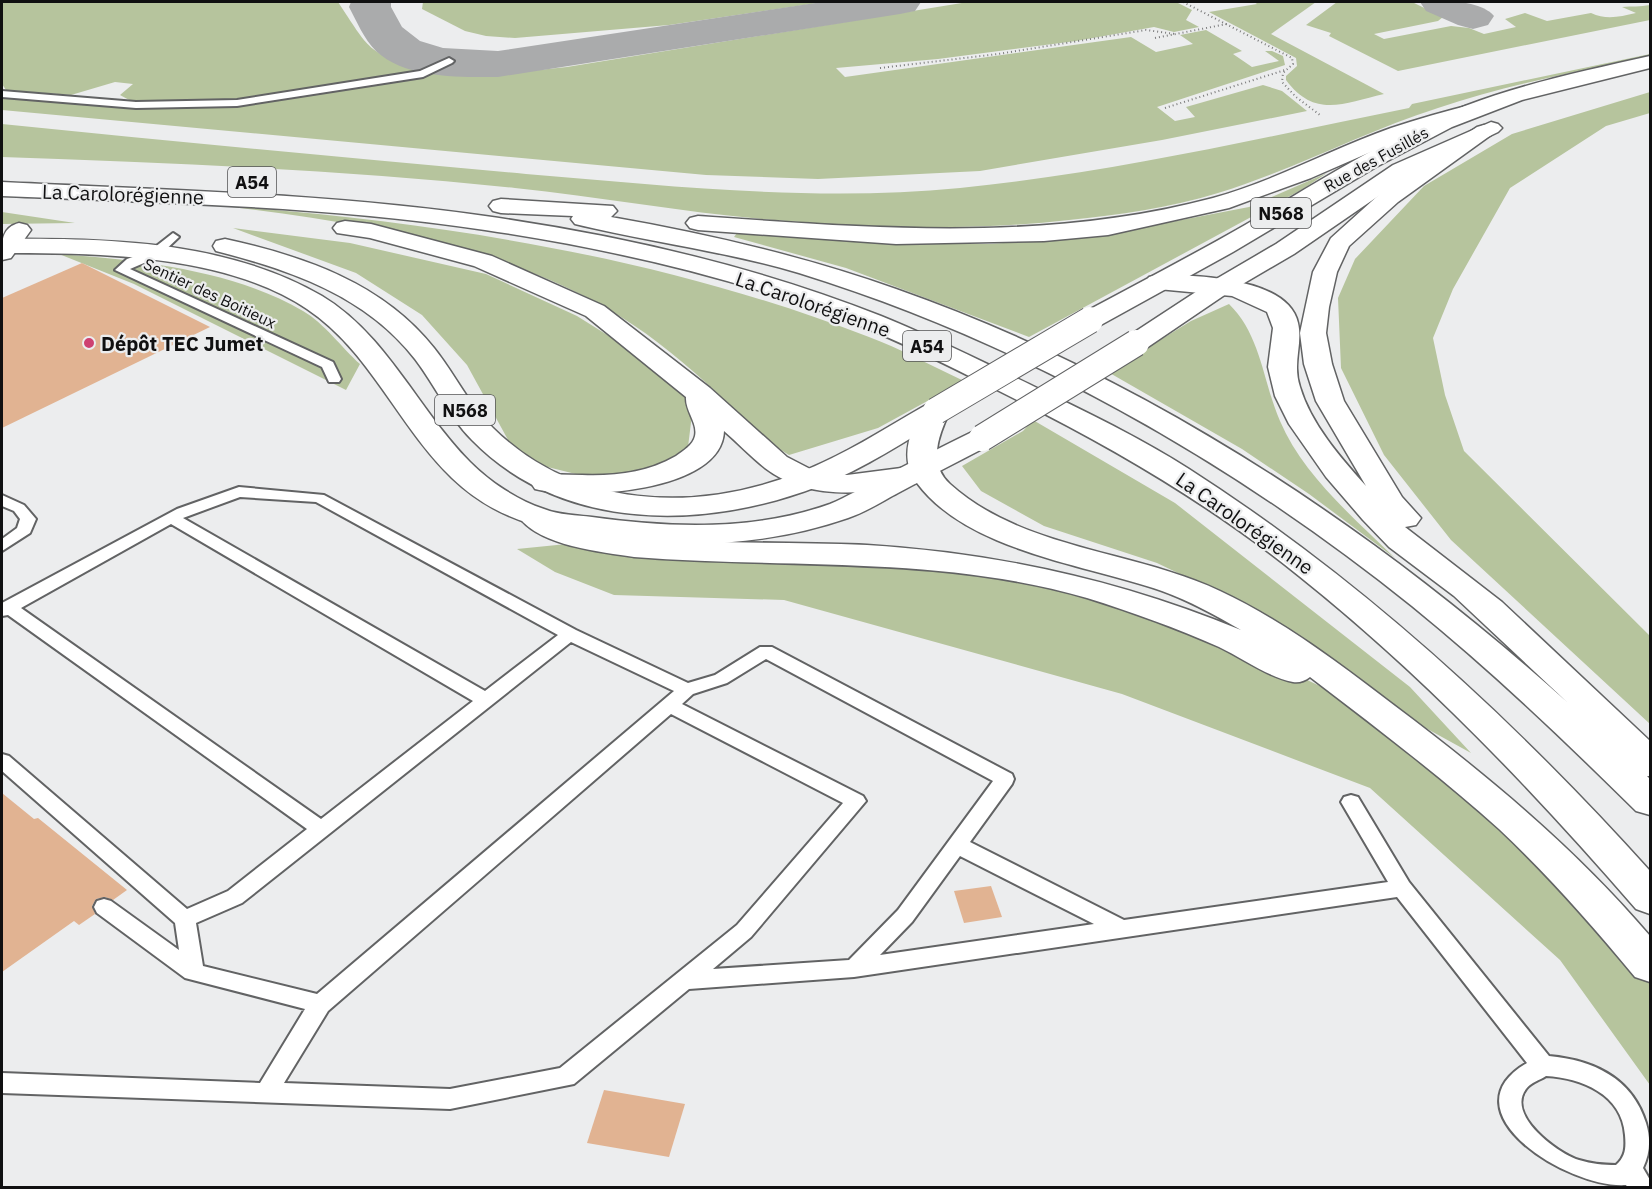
<svg xmlns="http://www.w3.org/2000/svg" width="1652" height="1189" font-family="'IBM Plex Sans',sans-serif">
	<rect width="100%" height="100%" fill="#ecedee"/>
	<g fill="#b6c49d">
		<path d="M2 2H338C369 48 367 55 424 68L419 72 243 100 131 101 120 95 133 84 115 82 71 95 6 90 2 84Z"/>
		<polygon points="423,2 825,2 669,25 515,38 486,36 465,31 422,9"/>
		<polygon points="968,2 1176,2 1192,10 1186,20 1199,27 1174,32 1154,27 1076,41 938,59 836,68 845,77 1131,37 1156,52 1193,44 1180,35 1206,30 1242,51 1233,54 1252,67 1279,61 1265,51 1272,51 1283,56 1285,65 1157,107 1175,121 1195,117 1186,107 1263,85 1282,91 1307,111 1162,140 980,171 818,179 706,175 2,110 2,96 133,107 187,108 235,106 444,72 502,74 567,67"/>
		<path d="M1254 2H1316L1271 34 1384 94C1344 103 1315 119 1286 80V76L1297 66 1296 58 1209 12 1257 4Z"/>
		<path d="M1337 2H1412L1443 17 1438 21 1374 34 1384 39 1451 26 1469 28 1484 34 1516 27 1505 19 1525 13 1547 21 1591 13C1606 20 1619 17 1636 13L1622 7C1632 6 1640 7 1650 5V20L1398 71 1329 36 1331 33 1306 25Z"/>
		<path d="M1650 54V56C1579 71 1507 85 1438 108 1363 132 1293 170 1218 193 1170 208 1118 215 1069 220 971 231 872 228 774 220 687 213 601 197 515 188 344 170 173 163 2 157V124C176 142 351 158 526 174 670 186 816 202 960 188 1111 173 1260 138 1409 108L1412 104Z"/>
		<polygon points="1650,92 1650,113 1606,126 1510,188 1453,289 1433,338 1445,395 1464,451 1650,636 1650,724 1451,540 1384,455 1341,368 1338,298 1355,259 1424,186 1512,134"/>
		<polygon points="1327,173 1303,189 1029,337 846,268 734,237 737,233 894,243 989,244 1093,237 1249,207"/>
		<path d="M216 205C438 222 660 256 869 337 901 349 932 366 964 381L878 428 789 455C761 438 741 415 717 393 687 365 655 338 621 317 505 244 350 221 216 205Z"/>
		<polygon points="2,212 75,223 2,224"/>
		<polygon points="233,228 350,243 486,274 577,316 695,390 688,447 667,464 634,473 588,477 519,460 467,365 422,315 356,273"/>
		<path d="M59 254C139 260 233 270 303 311 324 323 342 348 360 364L346 390 134 284Z"/>
		<path d="M1229 304C1261 335 1263 382 1280 421 1303 475 1354 518 1395 558L1309 494 1242 449 1108 372 1191 321Z"/>
		<polygon points="1033,420 1175,503 1410,687 1471,753 1402,715 1249,607 1157,563 1044,526 981,491 962,466 1023,431"/>
		<polygon points="567,544 922,559 1112,588 1356,703 1495,805 1650,971 1650,1085 1560,960 1370,788 1122,694 784,600 614,595 555,572 517,549"/>
	</g>
	<g fill="none" stroke-linecap="round" stroke-linejoin="round">
		<g fill="#aaabac" fill-rule="evenodd">
			<path d="M351 2H391V7L402 27 420 41 443 48 498 51 822 2H921L915 11 900 14 498 77C460 77 406 79 376 51 364 39 357 22 349 7Z"/>
			<path d="M1420 2C1443 0 1480 0 1494 16L1488 25 1473 29 1458 25 1426 11Z"/>
		</g>
	</g>
	<g fill="#e1b392">
		<polygon points="82,263 210,327 2,428 2,298"/>
		<polygon points="2,793 34,819 38,818 127,890 113,900 105,897 96,899 92,906 95,914 79,925 74,921 2,972"/>
		<polygon points="991,886 1002,917 964,923 954,891"/>
		<polygon points="604,1090 685,1104 669,1157 587,1143"/>
	</g>
	<g fill="none" stroke-linecap="round" stroke-linejoin="round">
		<defs>
			<g id="service">
				<polygon points="449,58 454,61 452,63 423,77 237,106 136,108 2,97 2,91 136,102 237,100 420,71"/>
				<polygon points="173,233 179,237 158,257 130,269 333,362 341,379 339,382 329,382 322,367 115,270 127,259 150,251"/>
				<path d="M239 487 324 495 576 630 688 683 715 675 760 647H772L1012 774 1014 779 1012 784 970 842 1124 920 1388 882 1341 802 1344 797 1351 795 1358 797 1409 882 1549 1056C1593 1060 1632 1078 1646 1123 1651 1139 1650 1153 1643 1168L1650 1180V1188H1628L1626 1185C1570 1189 1443 1112 1527 1063L1397 897 854 977 689 989 574 1084 450 1109 2 1093V1073L260 1083 305 1009 185 978 97 913 94 907 97 901 104 899 111 901 179 950 175 923 2 771V754L9 756 187 909 228 891 307 829 8 615 2 616V603L177 509ZM240 497 316 502 558 635 485 691 183 518ZM171 524 473 701 321 819 21 608ZM571 642 674 691 317 994 203 966 196 923 242 903ZM766 659 993 781 898 910 849 960 713 969 751 937 866 801 863 796 682 704 693 694 727 683ZM671 714 843 803 737 925 560 1068 450 1089 284 1083 328 1011ZM960 856 1094 924 880 955 912 922ZM1546 1076C1581 1078 1622 1094 1625 1135 1626 1147 1626 1156 1616 1165 1603 1165 1592 1164 1579 1160 1557 1153 1506 1115 1526 1089 1530 1083 1540 1080 1546 1076Z"/>
				<polygon points="2,495 24,505 36,519 30,533 2,551 2,539 17,528 20,519 14,511 2,506"/>
			</g>
			<path id="minor" d="M19 223 27 225 31 230 11 258 2 260C2 244 0 228 19 223Z"/>
			<g id="trunk">
				<path d="M1650 56V68L1522 100 1452 127 1376 167 1233 252 1099 326 1090 328 1081 326 1077 320 1081 314C1135 285 1191 256 1245 225 1316 183 1388 137 1465 106 1525 83 1588 70 1650 56Z"/>
				<polygon points="1491,122 1498,124 1502,128 1498,132 1409,175 1294,254 1229,292 1145,349 1136,351 1127,349 1123,343 1127,337 1211,282 1276,244 1393,165"/>
				<path d="M2 239C107 238 228 241 322 296 386 334 419 411 470 462 490 482 517 500 544 509 559 515 577 515 592 517 671 528 754 531 830 504 847 497 863 487 879 479 910 463 941 447 972 432L982 429 992 432 996 438 992 444C961 460 929 476 898 493 881 502 866 512 848 518 767 546 684 549 599 537 541 529 496 520 452 478 398 426 370 351 307 309 225 254 97 253 2 253Z"/>
				<path d="M225 239C303 256 383 283 434 348 455 374 469 405 493 428 575 509 695 513 798 473 843 456 884 429 926 405L936 403 946 405 950 411 946 417C905 441 864 469 819 486 706 530 563 533 472 440 449 417 435 385 415 359 366 296 291 270 216 251L213 246 216 241Z"/>
			</g>
			<g id="motorway">
				<path d="M1474 104 1481 106 1484 110 1481 114 1405 137 1311 178 1229 208 1108 235 1044 241 896 244 698 230 690 228 686 223 690 218 698 216C871 228 1044 243 1213 198 1275 181 1331 149 1391 128 1418 119 1446 111 1474 104Z"/>
				<path d="M1484 125 1491 127 1495 131 1491 135 1398 202 1349 246 1337 272 1329 307 1326 333 1332 364 1344 401 1402 497 1421 518 1416 525 1405 527 1502 602 1650 741V776H1647L1650 779V815L1636 811C1564 740 1491 670 1412 606 1230 460 1022 342 799 273 725 251 649 242 575 224L571 219 573 216 501 213 493 211 489 206 493 201 501 199 613 206 617 211 611 217C708 234 803 256 896 289 1146 377 1371 526 1567 702L1454 596 1389 547 1363 520 1326 477 1289 424 1275 396 1268 367 1273 328 1267 312 1232 296 1158 289 1149 287 1146 282 1149 277 1158 275C1194 275 1288 277 1298 323 1303 344 1292 363 1300 387 1311 424 1340 457 1366 486L1316 401 1304 364 1300 333 1313 272 1331 238 1382 192 1477 127Z"/>
				<path d="M2 182C163 190 325 193 485 216 619 235 755 266 881 316 933 337 983 362 1033 386 1086 412 1139 437 1189 469 1362 580 1513 719 1650 871V914L1636 909C1532 789 1423 675 1299 576 1211 505 1116 449 1015 399 965 374 915 348 863 327 743 279 613 249 485 230 325 206 163 203 2 196Z"/>
				<path d="M345 221 371 224 492 256 604 306 710 388 787 457 816 472 847 475 909 467C903 445 914 423 926 405L936 403 946 405 950 411C939 434 927 463 950 484 1023 550 1134 550 1220 591 1284 621 1340 664 1395 706 1488 776 1575 848 1650 936V982L1635 977C1592 925 1548 875 1499 829 1439 775 1374 726 1310 677 1305 681 1299 683 1293 682 1268 677 1242 658 1219 647 1176 628 1132 612 1087 598 939 555 785 569 634 557 602 552 539 546 519 517L524 510C544 505 552 517 569 524 590 532 615 535 636 537 713 545 790 541 867 545 997 553 1120 580 1241 630 1215 615 1190 601 1162 591 1087 565 967 551 917 483 868 495 808 501 765 468 751 457 738 443 724 431 722 493 578 500 535 489L531 483 535 477C551 473 566 475 582 475 616 476 646 473 676 456 683 451 693 445 695 436 698 423 685 411 686 397L586 316 474 266 370 238 337 233 333 228 337 223Z"/>
			</g>
		</defs>
		<use href="#service" stroke="#626364" stroke-width="4"/>
		<use href="#minor" stroke="#626364" stroke-width="3"/>
		<use href="#trunk" stroke="#626364" stroke-width="3"/>
		<use href="#motorway" stroke="#626364" stroke-width="3"/>
		<g stroke="#7c7c7d" stroke-width="2" stroke-dasharray="1 3" stroke-linecap="butt">
			<polyline points="1183,2 1292,58 1293,64 1283,73 1282,82 1296,97 1320,115"/>
			<polyline points="1155,38 1227,24"/>
			<polyline points="880,68 998,54 1146,30 1175,34"/>
			<polyline points="1165,108 1285,70"/>
		</g>
		<use href="#service" fill="#fff" fill-rule="evenodd"/>
		<use href="#minor" fill="#fff" fill-rule="evenodd"/>
		<use href="#trunk" fill="#fff" fill-rule="evenodd"/>
		<use href="#motorway" fill="#fff" fill-rule="evenodd"/>
		<defs>
			<g id="trunk-bridge">
				<polyline points="936,411 1090,320"/>
				<polyline points="982,438 1136,343"/>
			</g>
		</defs>
		<use href="#trunk-bridge" stroke="#626364" stroke-width="28" stroke-linecap="butt"/>
		<use href="#trunk-bridge" stroke="#fff" stroke-width="26"/>
	</g>
	<circle fill="#ce4171" stroke="#ecedee" stroke-width="2" cx="89" cy="343" r="6"/>
	<g text-anchor="middle" dominant-baseline="central" stroke-width="4.5" stroke-linejoin="round" paint-order="stroke">
		<g font-size="16" fill="#101011" stroke="#ecedee">
			<text transform="translate(1376 159) rotate(-29)">Rue des Fusillés</text>
			<text transform="translate(210 293) rotate(25)">Sentier des Boitieux</text>
		</g>
		<g fill="#ecedee" stroke="#525253" stroke-width="1.5">
			<rect x="228" y="167" width="48" height="30" rx="4.5"/>
			<rect x="1251" y="198" width="60" height="30" rx="4.5"/>
			<rect x="903" y="331" width="48" height="30" rx="4.5"/>
			<rect x="435" y="395" width="60" height="30" rx="4.5"/>
		</g>
		<g font-size="18" font-weight="bold" fill="#101011">
			<text x="252" y="182">A54</text>
			<text x="1281" y="213">N568</text>
			<text x="927" y="346">A54</text>
			<text x="465" y="410">N568</text>
		</g>
		<g font-size="20" fill="#101011" stroke="#ecedee">
			<text transform="translate(123 194) rotate(2)">La Carolorégienne</text>
			<text transform="translate(813 304) rotate(19)">La Carolorégienne</text>
			<text transform="translate(1245 523) rotate(35)">La Carolorégienne</text>
		</g>
		<g font-size="20" font-weight="bold" fill="#101011" stroke="#ecedee" text-anchor="start">
			<text x="101" y="343">Dépôt TEC Jumet</text>
		</g>
	</g>
	<rect width="1652" height="1189" fill="none" stroke="#101011" stroke-width="6"/>
</svg>
